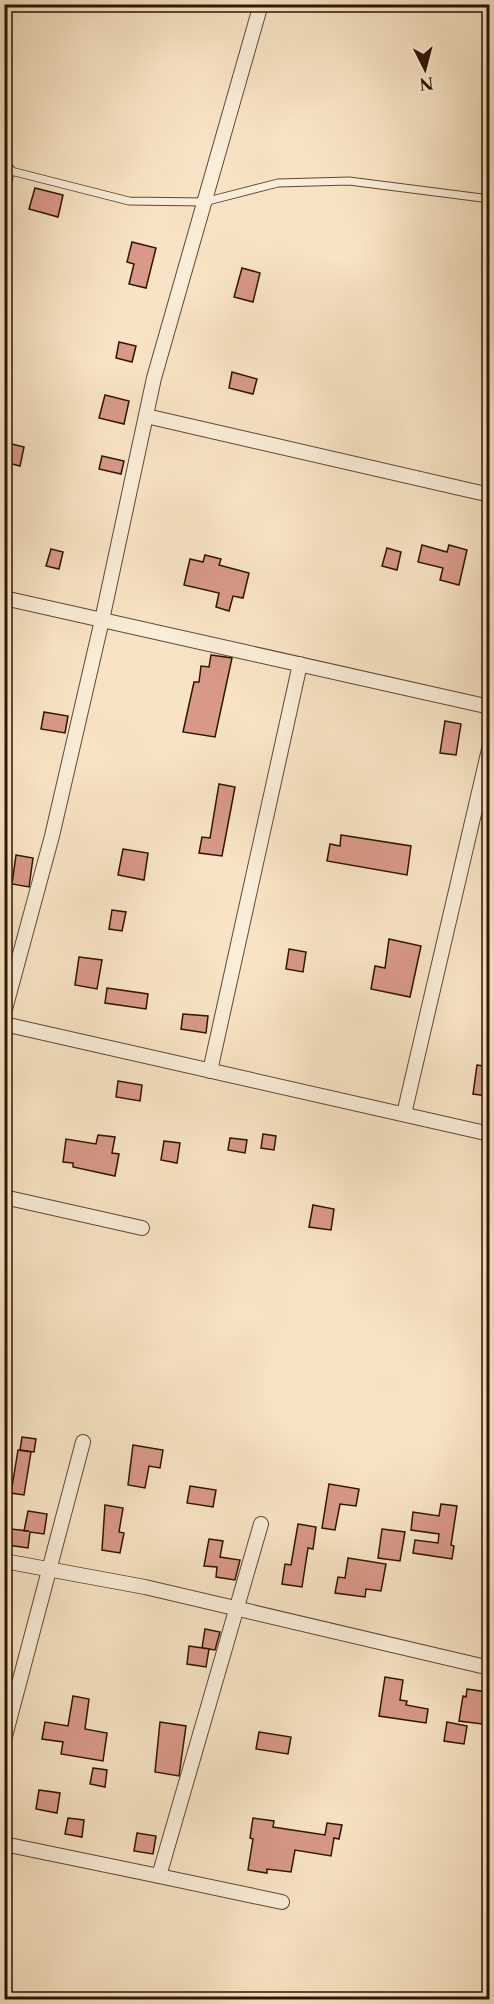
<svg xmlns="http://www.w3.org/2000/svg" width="494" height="2004" font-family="'Libre Caslon Text',serif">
	<rect width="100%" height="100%" fill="#f8e4c4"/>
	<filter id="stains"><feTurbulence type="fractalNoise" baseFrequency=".00333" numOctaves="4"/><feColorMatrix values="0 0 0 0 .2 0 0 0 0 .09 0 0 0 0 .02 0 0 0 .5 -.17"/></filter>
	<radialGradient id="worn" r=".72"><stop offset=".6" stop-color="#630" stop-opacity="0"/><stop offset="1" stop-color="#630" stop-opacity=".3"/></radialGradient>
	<g fill="#d99989" stroke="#2d1402" stroke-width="1.5">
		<polygon points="35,188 63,195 58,217 29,209"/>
		<polygon points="132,242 156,248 146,288 129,284 134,264 127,262"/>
		<polygon points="242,268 260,273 253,302 234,297"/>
		<polygon points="119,342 136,346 132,362 116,358"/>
		<polygon points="232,372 257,379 253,394 229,388"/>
		<polygon points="105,395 129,401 124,424 99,418"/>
		<polygon points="4,442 24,447 20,466 4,462"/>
		<polygon points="102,456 124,461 121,474 99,469"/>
		<polygon points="422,545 447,552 449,545 467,550 459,585 440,580 443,568 418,562"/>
		<polygon points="387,548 401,552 397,570 382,566"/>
		<polygon points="51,549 63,552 59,569 46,566"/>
		<polygon points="205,555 221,559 219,565 249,573 243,598 233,596 229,611 216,607 219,593 184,585 190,559 203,562"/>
		<polygon points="211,655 232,658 215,737 183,732 194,682 199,682 201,666 209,667"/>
		<polygon points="44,712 68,716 65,733 41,729"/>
		<polygon points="445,721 461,724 456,755 440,753"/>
		<polygon points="219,784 235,787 222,856 199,853 202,837 210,838"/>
		<polygon points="341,835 411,846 407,875 327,861 330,844 340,846"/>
		<polygon points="123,849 148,853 144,880 118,875"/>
		<polygon points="16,855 33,858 29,887 12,884"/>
		<polygon points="112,910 126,912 122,931 109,929"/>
		<polygon points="389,939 421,946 410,997 371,989 375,966 385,968"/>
		<polygon points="289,949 306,952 303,972 286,969"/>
		<polygon points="79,957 102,960 97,989 75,985"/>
		<polygon points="107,988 148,994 146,1009 105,1003"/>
		<polygon points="183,1014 208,1016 206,1033 181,1029"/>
		<polygon points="477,1065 489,1067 487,1096 473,1094"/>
		<polygon points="118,1081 142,1085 140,1101 116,1097"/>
		<polygon points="263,1134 276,1136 274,1150 261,1148"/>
		<polygon points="98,1135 115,1137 112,1153 119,1154 115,1176 73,1167 73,1163 63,1162 66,1139 96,1144"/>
		<polygon points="230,1138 247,1140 245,1153 228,1150"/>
		<polygon points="164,1141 180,1143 177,1163 161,1160"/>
		<polygon points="313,1205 334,1209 331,1230 309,1227"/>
		<polygon points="22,1437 36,1439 34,1452 20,1450"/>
		<polygon points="133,1445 163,1450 160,1468 149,1466 145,1488 128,1485"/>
		<polygon points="18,1450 31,1452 24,1495 11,1493"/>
		<polygon points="329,1484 359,1489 356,1506 340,1504 335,1530 322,1528"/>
		<polygon points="190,1486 216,1490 213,1507 187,1503"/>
		<polygon points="441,1504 457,1506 451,1545 454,1546 452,1559 413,1553 415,1540 438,1543 439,1534 411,1530 413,1512 439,1516"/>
		<polygon points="105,1505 123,1508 119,1532 124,1533 120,1553 102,1550"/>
		<polygon points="28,1511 47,1514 44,1534 30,1532 28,1548 8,1545 11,1529 29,1531 24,1531"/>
		<polygon points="298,1524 316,1527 313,1549 308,1548 302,1587 282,1584 285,1564 291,1565"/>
		<polygon points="382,1529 405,1532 400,1561 378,1558"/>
		<polygon points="209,1539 223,1541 220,1557 240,1560 235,1580 216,1577 217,1567 204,1566"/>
		<polygon points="348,1558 386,1564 381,1591 366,1589 365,1597 335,1593 338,1577 345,1578"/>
		<polygon points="205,1629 220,1632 215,1650 202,1648"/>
		<polygon points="189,1646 209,1649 206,1667 187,1664"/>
		<polygon points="385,1677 403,1680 400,1700 407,1701 406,1705 428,1709 426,1723 379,1716"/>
		<polygon points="467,1689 487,1692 482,1724 459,1721 463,1696 466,1697"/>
		<polygon points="73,1696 89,1699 85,1729 107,1733 103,1761 61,1754 63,1742 42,1739 45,1722 68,1726"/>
		<polygon points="160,1722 186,1726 179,1776 155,1772"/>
		<polygon points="447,1722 467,1726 464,1744 444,1741"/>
		<polygon points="259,1732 291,1737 288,1754 256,1749"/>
		<polygon points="93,1768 107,1770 105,1787 90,1784"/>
		<polygon points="39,1790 60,1793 57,1813 36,1809"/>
		<polygon points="68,1818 84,1820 82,1837 65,1834"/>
		<polygon points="253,1818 274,1821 273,1827 325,1835 327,1823 342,1825 339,1839 334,1838 331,1856 295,1850 291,1872 267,1869 267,1873 248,1870 253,1839 250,1838"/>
		<polygon points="137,1833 156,1836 153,1854 134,1851"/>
	</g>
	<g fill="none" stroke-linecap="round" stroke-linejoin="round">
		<defs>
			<polyline id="service" points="7,170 129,201 204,202 278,183 349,181 490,199"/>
			<g id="minor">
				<polyline points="4,183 7,170"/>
				<polyline points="146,416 490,495"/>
				<polyline points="4,598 490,707"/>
				<polyline points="4,1013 52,836 102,620 154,378 261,4"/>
				<polyline points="4,1024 490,1134"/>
				<polyline points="210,1071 300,664"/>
				<polyline points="404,1114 490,745"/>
				<polyline points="4,1197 142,1228"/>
				<polyline points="4,1561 145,1587 490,1668"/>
				<polyline points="4,1740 83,1442"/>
				<polyline points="4,1844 159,1876 261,1524"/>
				<polyline points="159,1876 282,1902"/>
			</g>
		</defs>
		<use href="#service" stroke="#604832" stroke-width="9"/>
		<use href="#minor" stroke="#604832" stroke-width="16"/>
		<use href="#service" stroke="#faedd9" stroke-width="7"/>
		<use href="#minor" stroke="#faedd9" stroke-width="14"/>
	</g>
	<rect width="494" height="2004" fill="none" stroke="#f8e4c4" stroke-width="24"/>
	<rect x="6" y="6" width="482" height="1992" fill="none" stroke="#2d1402" stroke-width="3"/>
	<rect x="12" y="12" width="470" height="1980" fill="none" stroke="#2d1402" stroke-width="1.5"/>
	<g transform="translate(425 69) rotate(174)" stroke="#faedd9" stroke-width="4.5" paint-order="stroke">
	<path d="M0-4.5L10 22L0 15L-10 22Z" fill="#2d1402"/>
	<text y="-9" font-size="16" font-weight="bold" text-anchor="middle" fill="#2d1402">N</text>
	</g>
	<rect width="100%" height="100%" filter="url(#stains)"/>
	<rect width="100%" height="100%" fill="url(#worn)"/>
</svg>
